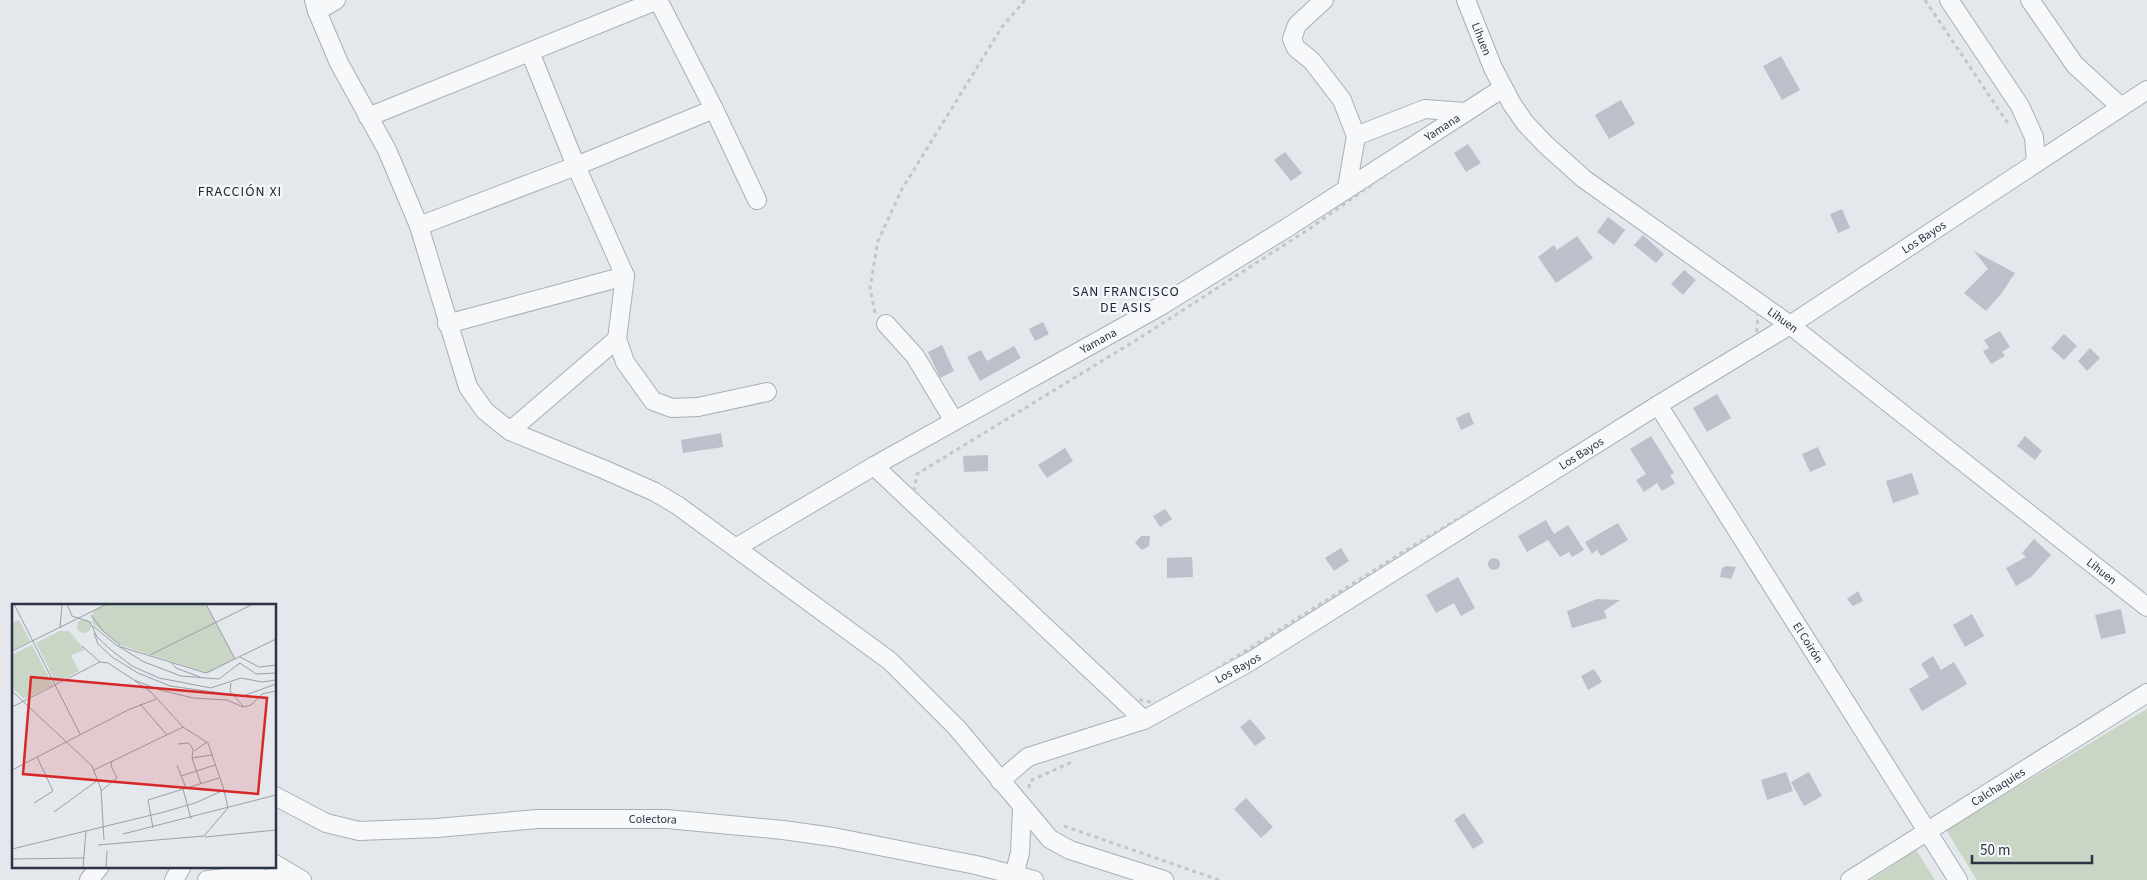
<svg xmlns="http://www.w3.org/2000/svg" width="2147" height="880" font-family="'Source Sans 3',sans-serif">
	<rect width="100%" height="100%" fill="#e4e7ec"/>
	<g fill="#c9d6c5">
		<polygon points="2147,709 2147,880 1977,880 1946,830"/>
		<polygon points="1916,850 1935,880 1870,880"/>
	</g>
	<g fill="#bbc0ca">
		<polygon points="1781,56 1800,90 1782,100 1763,66"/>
		<polygon points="1621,100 1635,124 1609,139 1595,115"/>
		<polygon points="1468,144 1481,163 1466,172 1454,153"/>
		<polygon points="1285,152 1302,173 1291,181 1274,160"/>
		<polygon points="1842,209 1850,228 1838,233 1830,214"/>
		<polygon points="1608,217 1625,230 1614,245 1597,232"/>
		<polygon points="1643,235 1664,254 1656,263 1634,245"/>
		<polygon points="1577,236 1593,258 1556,283 1538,257 1554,245 1557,250"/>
		<polygon points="1974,251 2015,273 2001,294 1986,311 1964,293 1988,269"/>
		<polygon points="1684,270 1696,280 1683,295 1671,284"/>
		<polygon points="1043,322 1049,334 1035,341 1029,329"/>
		<polygon points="2000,331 2010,347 2002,352 2005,356 1991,364 1983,351 1989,348 1984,340"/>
		<polygon points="2064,334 2077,346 2064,360 2051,348"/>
		<polygon points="942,345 954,371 940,378 928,352"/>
		<polygon points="1014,346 1021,358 980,381 967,357 981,350 987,361"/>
		<polygon points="2090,348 2100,358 2087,371 2078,361"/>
		<polygon points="1717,394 1731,418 1707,432 1693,408"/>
		<polygon points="1469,412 1474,424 1461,430 1456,418"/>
		<polygon points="721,433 723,447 683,453 681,440"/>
		<polygon points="1651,436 1674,473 1670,475 1675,483 1662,491 1657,483 1644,492 1636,480 1646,474 1630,449"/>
		<polygon points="2025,436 2042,451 2035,460 2017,446"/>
		<polygon points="1818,447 1826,465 1810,472 1802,454"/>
		<polygon points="1065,448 1073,461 1047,478 1038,465"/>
		<polygon points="988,455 988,471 964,472 963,456"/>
		<polygon points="1912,473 1919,494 1893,503 1886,481"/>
		<polygon points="1165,509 1172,519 1160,527 1153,516"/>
		<polygon points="1546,520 1554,534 1568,525 1584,550 1572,557 1569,552 1560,557 1548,540 1527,552 1518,536"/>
		<polygon points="1618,523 1628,540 1601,556 1597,550 1592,554 1585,542"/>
		<polygon points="1141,536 1150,536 1149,546 1142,550 1135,543"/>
		<polygon points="2034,539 2051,555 2031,577 2016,586 2006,568 2026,557 2022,553"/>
		<polygon points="1341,548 1349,561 1334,571 1325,558"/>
		<polygon points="1192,557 1193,577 1167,578 1167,558"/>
		<circle cx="1494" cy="564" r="6"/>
		<polygon points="1726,566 1736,567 1731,579 1720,577 1722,568"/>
		<polygon points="1458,577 1475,608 1461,616 1454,603 1436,613 1426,595"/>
		<polygon points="1858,591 1863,601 1853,606 1847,599"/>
		<polygon points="1597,599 1620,600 1604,611 1607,618 1572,628 1567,611"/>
		<polygon points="2121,609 2126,633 2101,639 2095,615"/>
		<polygon points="1972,614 1984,636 1965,647 1953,625"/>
		<polygon points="1933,656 1941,670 1954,662 1967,684 1922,711 1909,689 1929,677 1921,664"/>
		<polygon points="1594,669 1602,682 1588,690 1581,676"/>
		<polygon points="1250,719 1266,738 1255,746 1240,727"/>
		<polygon points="1786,772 1793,791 1767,800 1761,780"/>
		<polygon points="1809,772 1822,796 1804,806 1791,782"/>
		<polygon points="1246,798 1273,827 1261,838 1234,809"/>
		<polygon points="1464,813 1484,842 1473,849 1454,820"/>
	</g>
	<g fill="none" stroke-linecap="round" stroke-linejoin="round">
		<defs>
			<g id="minor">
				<polyline points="314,0 317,11 336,0"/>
				<polyline points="658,0 714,109 757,200"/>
				<polyline points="1324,0 1297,25 1292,39 1296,48 1312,61 1342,100 1356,136 1347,188"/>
				<path id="s1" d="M1466 0 1493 68 1512 104 1525 123 1546 145 1584 179 1790 325 2147 607"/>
				<polyline points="1949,0 2020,106 2034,137 2036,162"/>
				<polyline points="2030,0 2075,65 2121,107"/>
				<polyline points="317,11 339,63 387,150 419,226 468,387 485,411 510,431 603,469 655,492 677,505 890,661 957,728 1050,839 1070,850 1164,880"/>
				<polyline points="530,52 576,166 625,276 617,339 625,362 653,401 672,408 698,407 767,392"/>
				<polyline points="368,117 658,0"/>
				<polyline points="1356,136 1425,109 1465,112"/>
				<polyline points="419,226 576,166 714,109"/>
				<polyline points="447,324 625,276"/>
				<polyline points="886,324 915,356 954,421"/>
				<path id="s2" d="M1658 405 1958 880"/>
				<polyline points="510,431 617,339"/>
				<polyline points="874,466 1144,720"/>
				<path id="s3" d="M737 547 874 466 1159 307 1285 229 1503 88"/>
				<path id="s4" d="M1000 781 1028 757 1144 720 1251 661 1658 405 1790 325 2147 90"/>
				<path id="s5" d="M275 796 326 823 359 831 437 828 537 819H667L783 830 833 837 976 865 1034 880"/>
				<polyline points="275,864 302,880"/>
				<polyline points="1014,875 1020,853 1022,808"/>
				<polyline points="89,880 100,866"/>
				<polyline points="174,880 182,866"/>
				<polyline points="207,880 244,876 277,880"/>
				<path id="s6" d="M1850 880 2147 693"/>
			</g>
		</defs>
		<use href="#minor" stroke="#a9aeb7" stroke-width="20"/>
		<g stroke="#c2c5cb" stroke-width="3" stroke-dasharray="4 4" stroke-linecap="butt">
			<polyline points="1925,0 2009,125"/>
			<polygon points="1490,101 1499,101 1524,133 1574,179 1605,204 1682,254 1758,314 1756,340 1403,552 1161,704 1131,698 914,491 917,474 1138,339 1309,229"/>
			<polyline points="875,313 870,288 878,241 902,189 1002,27 1025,0"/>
			<polyline points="1029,788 1030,781 1074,761"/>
			<polyline points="1064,826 1219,880"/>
		</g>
		<use href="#minor" stroke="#f7f8fa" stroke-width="18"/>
	</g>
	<g text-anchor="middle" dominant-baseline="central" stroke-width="5" stroke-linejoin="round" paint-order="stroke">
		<g font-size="12" fill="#2b3445" stroke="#f4f6f9">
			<text stroke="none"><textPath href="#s1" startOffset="42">Lihuen</textPath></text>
			<text stroke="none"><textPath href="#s3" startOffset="821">Yamana</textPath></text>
			<text stroke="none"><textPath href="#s4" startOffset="1076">Los Bayos</textPath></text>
			<text stroke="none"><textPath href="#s1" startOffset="462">Lihuen</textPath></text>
			<text stroke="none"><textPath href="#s3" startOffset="416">Yamana</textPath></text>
			<text stroke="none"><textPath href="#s4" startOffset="671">Los Bayos</textPath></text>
			<text stroke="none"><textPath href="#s1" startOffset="868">Lihuen</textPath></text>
			<text stroke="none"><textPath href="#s2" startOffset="281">El Coirón</textPath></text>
			<text stroke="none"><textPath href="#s4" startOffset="266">Los Bayos</textPath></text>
			<text stroke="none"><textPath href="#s6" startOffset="175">Calchaquies</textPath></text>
			<text stroke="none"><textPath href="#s5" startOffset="386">Colectora</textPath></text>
		</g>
		<g font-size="14" letter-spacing="1" fill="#1d2536" stroke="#f4f6f9">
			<text x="240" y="192">FRACCIÓN XI</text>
			<text x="1126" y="292">SAN FRANCISCO<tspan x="1126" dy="16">DE ASIS</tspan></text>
		</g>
	</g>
	<g transform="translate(12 604)">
		<rect width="264" height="264" fill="#e4e7ec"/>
		<path d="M94 0H194L223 55 196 69 108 41 80 19 81 7ZM65 22a7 7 0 1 1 14 0a7 7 0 1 1-14 0ZM7 16 18 37 0 46V19ZM48 27H57L73 46 59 51 67 67 44 79 24 39ZM20 41 41 81 12 95 0 84V51Z" fill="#c9d6c5"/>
		<path fill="none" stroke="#9a9fa9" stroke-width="1" d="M2 0 68 130M55 0 60 12 78 18 85 33 98 45 120 62 147 74 199 84 229 74 250 78 264 76M194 0 223 55M79 11 91 27 108 41M81 22 103 40 132 58 169 72 207 75 228 59 244 70 264 69M48 24 50 0M82 29 86 40 100 53 126 69 158 82 231 92 264 80M70 42 88 58M106 42 194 69 264 35M0 47 95 0M138 51 241 0M228 53 247 63 264 61M159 58 164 64 188 73M123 77 139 88 171 123 196 139 212 186M219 79 218 87 231 102M0 87 80 162 89 185 92 236M128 100 155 131M0 103 88 58 96 59 122 76 148 86 181 94 215 96 231 103 239 101 250 90 264 87M166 140 177 139 181 145 180 154 189 180M182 147 195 138M180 154 200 151M165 161 174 184M0 166 116 106 144 95M82 166 171 123M169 172 203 161M171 185 179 215M89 187 105 174 99 162 100 157M22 199 41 187 25 153M42 208 86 176M141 224 136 196 207 174M111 230 264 191M193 233 264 226M86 241 192 232 216 204M0 245 152 208 183 199 212 186 216 204M0 255 72 254M71 264 74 226M94 264 95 247"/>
		<path fill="#d62828" fill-opacity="0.15" stroke="#d62828" stroke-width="2.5" d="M19 73 255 94 246 190 11 170Z"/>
		<rect width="264" height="264" fill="none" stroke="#2b3445" stroke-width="2.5"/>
	</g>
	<path d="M1972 855v8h120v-8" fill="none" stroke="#2b3445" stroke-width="2.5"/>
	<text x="1980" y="855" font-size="15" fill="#2b3445" stroke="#f4f6f9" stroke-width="4" paint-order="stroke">50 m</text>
</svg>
